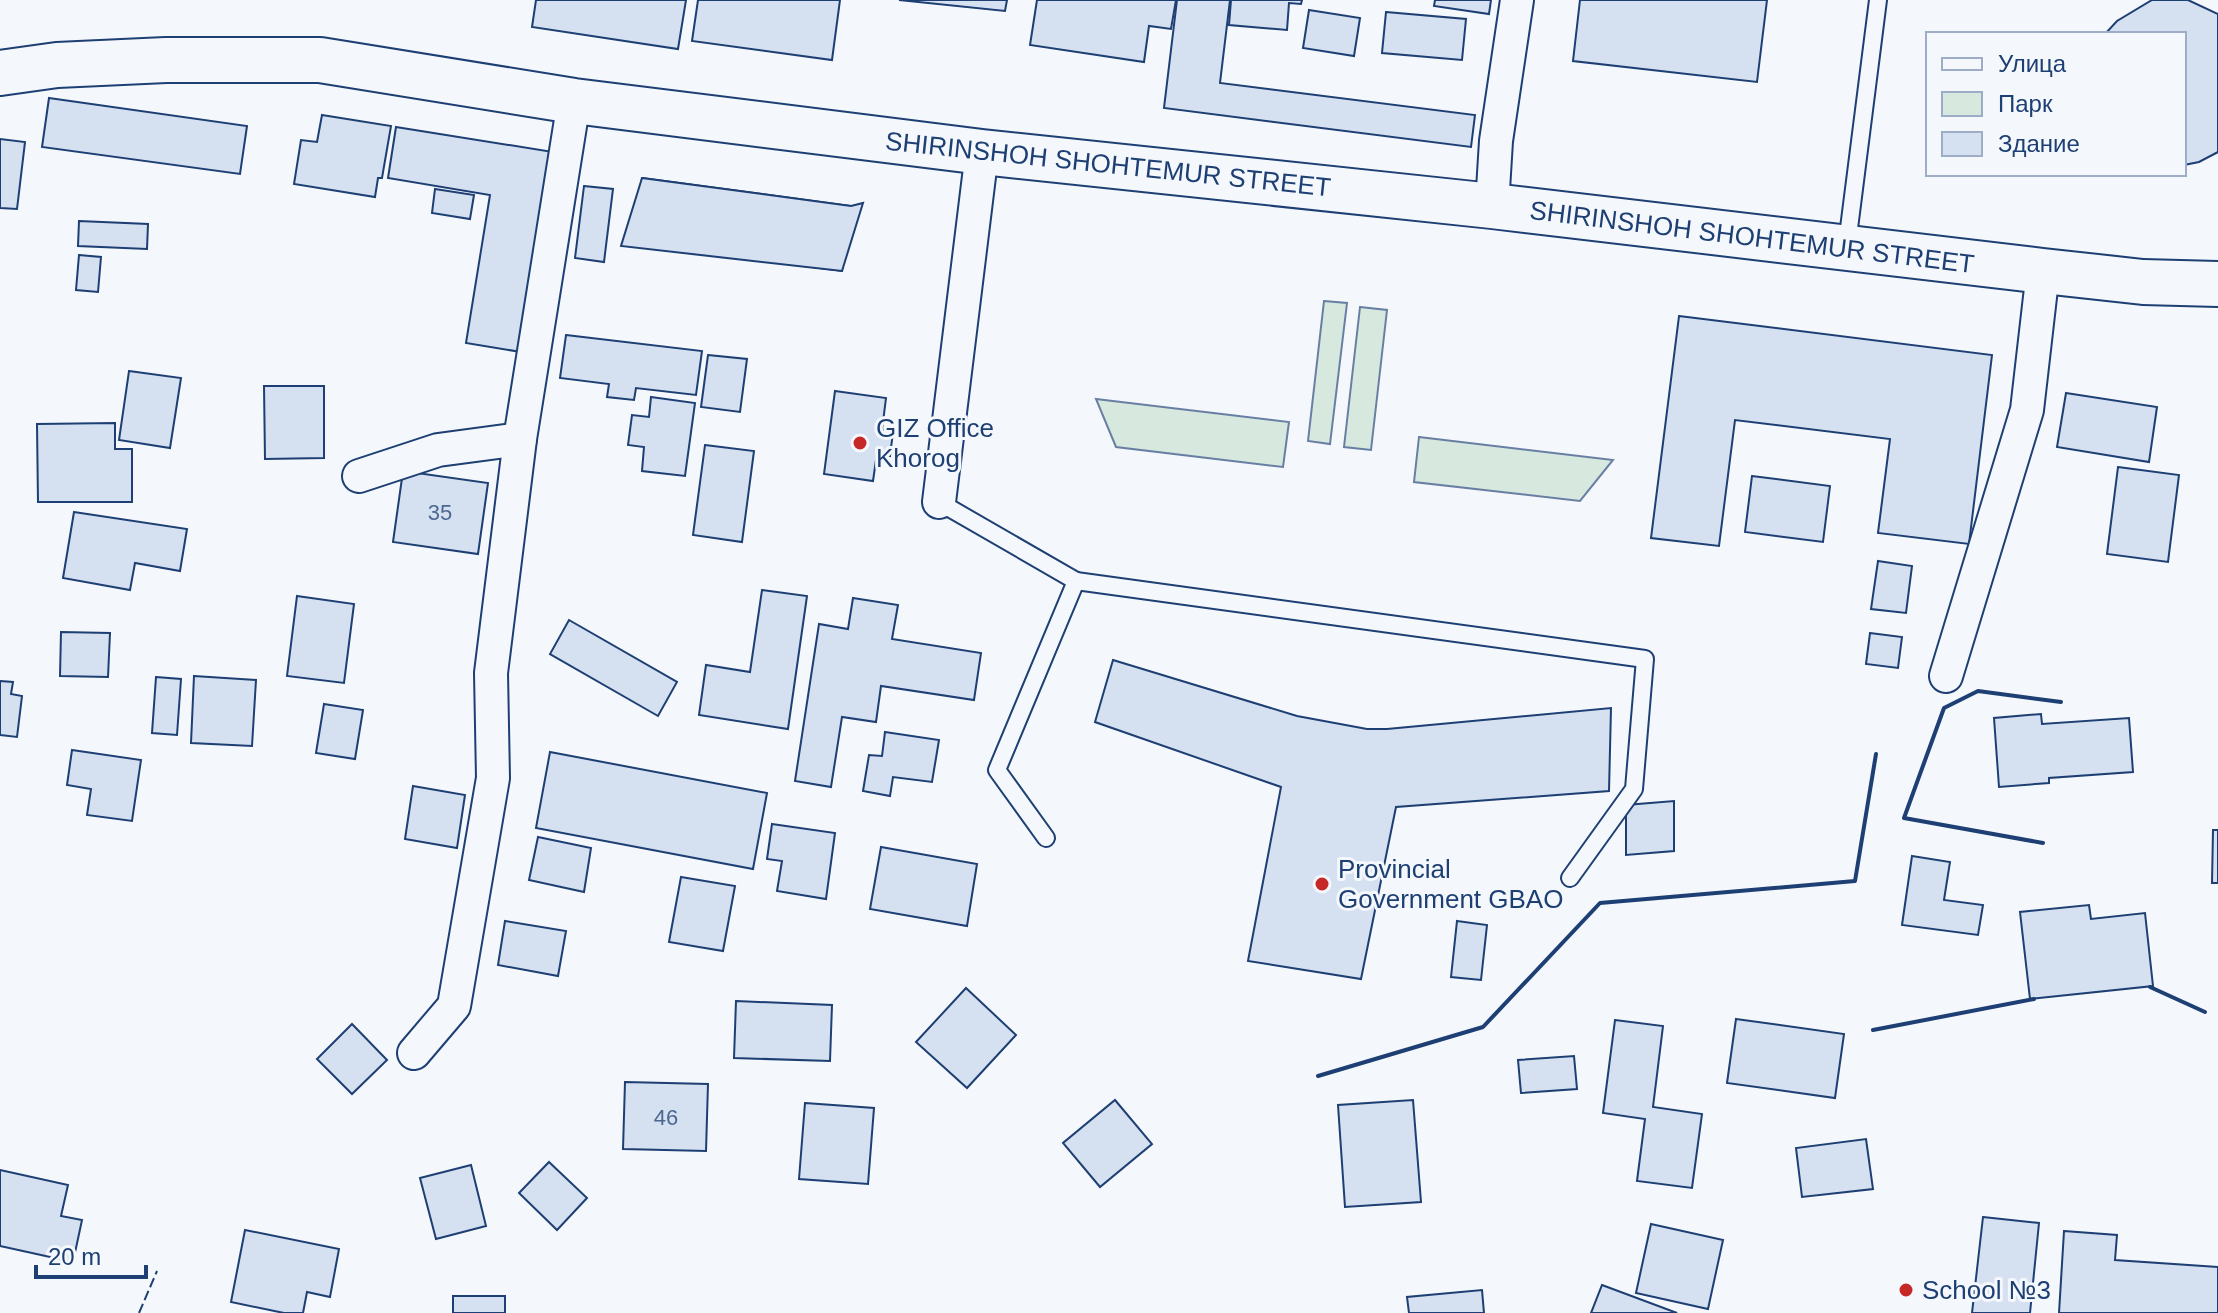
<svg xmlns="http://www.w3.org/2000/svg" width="2218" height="1313" font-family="Arial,sans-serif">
	<rect width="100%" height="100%" fill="#f4f7fb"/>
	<g fill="#d7e8df" stroke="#687fa3" stroke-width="2">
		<polygon points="1324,301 1347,303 1330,444 1308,441"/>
		<polygon points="1360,307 1387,310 1371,450 1344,447"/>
		<polygon points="1096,399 1289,422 1283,467 1116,447"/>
		<polygon points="1419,437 1613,460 1580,501 1414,482"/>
	</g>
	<g fill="#d5e0f0" stroke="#1d3f73" stroke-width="2">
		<polygon points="536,0 686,0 678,49 532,27"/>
		<polygon points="698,0 840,0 832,60 692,41"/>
		<polygon points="899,0 1007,0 1005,11"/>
		<polygon points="1037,0 1176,0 1171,29 1149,26 1144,62 1030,45"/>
		<polygon points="1177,0 1230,0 1220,83 1475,115 1471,147 1164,108"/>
		<polygon points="1231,0 1302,0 1301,4 1289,3 1287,30 1229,25"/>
		<polygon points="1435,0 1491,0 1489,14 1434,6"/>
		<polygon points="1580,0 1767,0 1757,82 1573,61"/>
		<polygon points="2152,0 2188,0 2218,14 2218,152 2199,162 2184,165 2184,34 2105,34 2117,21"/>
		<polygon points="1309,10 1360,18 1354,56 1303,48"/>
		<polygon points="1386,12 1466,19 1462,60 1382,53"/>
		<polygon points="49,98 247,126 240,174 42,147"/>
		<polygon points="322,115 391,126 382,178 378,178 375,197 294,184 301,140 317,142"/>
		<polygon points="396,127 553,152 521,352 466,343 490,195 388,178"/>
		<polygon points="0,139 25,142 17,209 0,208"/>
		<polygon points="642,178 851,206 842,271 633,244"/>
		<polygon points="642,178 851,206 863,203 842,271 621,246"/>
		<polygon points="584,186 613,189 604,262 575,258"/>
		<polygon points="435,189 474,195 470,219 432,213"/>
		<polygon points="79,221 148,224 147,249 78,246"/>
		<polygon points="79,255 101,257 98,292 76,290"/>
		<polygon points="1679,316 1992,355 1969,544 1878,533 1890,439 1735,420 1719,546 1651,538"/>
		<polygon points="566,335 702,351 696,395 636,388 634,400 607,397 609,384 560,378"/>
		<polygon points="708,355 747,359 740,412 701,407"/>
		<polygon points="129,371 181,378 170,448 119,440"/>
		<polygon points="264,386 324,386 324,458 265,459"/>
		<polygon points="835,391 886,398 882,430 893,432 890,456 877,453 873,481 824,474"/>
		<polygon points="2066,393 2157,407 2149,462 2057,447"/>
		<polygon points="651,397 695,403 685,476 642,471 644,447 628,445 632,415 649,417"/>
		<polygon points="115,423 115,449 132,449 132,502 38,502 37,424"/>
		<polygon points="705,445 754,451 742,542 693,535"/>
		<polygon points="2118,467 2179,475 2168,562 2107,554"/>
		<polygon points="403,471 488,483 478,554 393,542"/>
		<polygon points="1752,476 1830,486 1823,542 1745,532"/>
		<polygon points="74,512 187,529 180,571 135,563 130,590 63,578"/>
		<polygon points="1878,561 1912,566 1906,613 1871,609"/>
		<polygon points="762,590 807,596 788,729 699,715 706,665 750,672"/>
		<polygon points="297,596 354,604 344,683 287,676"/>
		<polygon points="853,598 898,605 892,639 981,653 974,700 881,686 876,722 842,717 831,787 795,781 819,624 848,629"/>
		<polygon points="569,620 677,682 658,716 550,654"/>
		<polygon points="61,632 110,633 108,677 60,676"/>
		<polygon points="1870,633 1902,637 1898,668 1866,664"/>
		<polygon points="1113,660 1297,716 1367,729 1387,729 1611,708 1609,791 1396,807 1361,979 1248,961 1281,787 1095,722"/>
		<polygon points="194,676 256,680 252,746 191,743"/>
		<polygon points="156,677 181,679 177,735 152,733"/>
		<polygon points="0,681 13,682 11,694 22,696 17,737 0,735"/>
		<polygon points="324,704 363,710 355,759 316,753"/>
		<polygon points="2041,714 2042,724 2129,718 2133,772 2049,778 2049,783 1999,787 1994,718"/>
		<polygon points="885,732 939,740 932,782 893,777 890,796 863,791 869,755 882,756"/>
		<polygon points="72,750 141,760 132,821 87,815 91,789 67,785"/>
		<polygon points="550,752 767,793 753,869 536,828"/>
		<polygon points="413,786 465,795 457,848 405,839"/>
		<polygon points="1674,801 1674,851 1626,855 1626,805"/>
		<polygon points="772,824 835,833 826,899 777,891 782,861 767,859"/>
		<polygon points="2213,830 2218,830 2218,883 2212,883"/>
		<polygon points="538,837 591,848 584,892 529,880"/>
		<polygon points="881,847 977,864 967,926 870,909"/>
		<polygon points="1912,856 1950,862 1944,900 1983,905 1978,935 1902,925"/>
		<polygon points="681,877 735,886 723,951 669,942"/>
		<polygon points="2089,905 2091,919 2145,913 2153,986 2030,999 2020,912"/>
		<polygon points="505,921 566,931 558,976 498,965"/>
		<polygon points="1457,921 1487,925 1481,980 1451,977"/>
		<polygon points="966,988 1016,1035 967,1088 916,1042"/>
		<polygon points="736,1001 832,1005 830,1061 734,1058"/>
		<polygon points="1736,1019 1844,1034 1835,1098 1727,1083"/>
		<polygon points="1615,1020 1663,1026 1653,1107 1702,1114 1692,1188 1637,1181 1645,1119 1603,1113"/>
		<polygon points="352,1024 387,1060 352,1094 317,1059"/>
		<polygon points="1574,1056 1577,1089 1521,1093 1518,1060"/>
		<polygon points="625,1082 708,1084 706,1151 623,1149"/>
		<polygon points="1115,1100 1152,1144 1100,1187 1063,1143"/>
		<polygon points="1413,1100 1421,1202 1345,1207 1338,1105"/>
		<polygon points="805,1103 874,1108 868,1184 799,1179"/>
		<polygon points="1866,1139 1873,1189 1802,1197 1796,1148"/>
		<polygon points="549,1162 587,1198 557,1230 519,1193"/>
		<polygon points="471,1165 486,1226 436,1239 420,1178"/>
		<polygon points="0,1170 68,1185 61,1216 82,1220 73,1262 0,1246"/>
		<polygon points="1983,1217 2039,1223 2030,1313 1972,1313"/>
		<polygon points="1651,1224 1723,1240 1708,1309 1636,1293"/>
		<polygon points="245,1230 339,1249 330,1297 307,1292 303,1313 284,1313 231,1302"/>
		<polygon points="2064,1231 2117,1235 2115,1260 2218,1267 2218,1313 2059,1313"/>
		<polygon points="1602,1285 1677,1313 1591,1313"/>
		<polygon points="1482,1290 1484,1313 1409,1313 1407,1297"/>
		<rect x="453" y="1296" width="52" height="17"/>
	</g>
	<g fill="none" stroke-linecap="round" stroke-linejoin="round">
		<defs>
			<g id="service">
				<polyline points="1847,244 1878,0"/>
				<polyline points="939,502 1076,581 997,770 1046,838"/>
				<polyline points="1076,581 1645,659 1634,789 1570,878"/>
			</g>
			<g id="minor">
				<polyline points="1492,206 1496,141 1517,0"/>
				<polyline points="359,476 438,450 520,439"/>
				<polyline points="939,502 982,152"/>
				<polyline points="1946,676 2027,410 2043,271"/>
				<polyline points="414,1053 454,1006 493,778 491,673 520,439 574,101"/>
			</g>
			<polyline id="primary" points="0,73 57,65 166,60 320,60 574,101 982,152 1492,206 2043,271 2143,282 2218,284"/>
		</defs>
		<use href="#service" stroke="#1d3f73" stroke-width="20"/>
		<use href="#minor" stroke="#1d3f73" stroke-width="36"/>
		<use href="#primary" stroke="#1d3f73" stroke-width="48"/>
		<use href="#service" stroke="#f4f7fb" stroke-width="16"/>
		<use href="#minor" stroke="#f4f7fb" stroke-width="32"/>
		<use href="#primary" stroke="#f4f7fb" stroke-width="44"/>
		<polyline stroke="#1d3f73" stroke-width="2" stroke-dasharray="10 4" stroke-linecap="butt" points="139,1313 157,1271"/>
		<g stroke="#1d3f73" stroke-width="4">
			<polyline points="2043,843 1904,818 1944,708 1978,691 2061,702"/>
			<polyline points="2150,987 2205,1012"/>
			<polyline points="1873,1030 2034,999"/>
			<polyline points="1318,1076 1483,1027 1600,903 1855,881 1876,754"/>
		</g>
	</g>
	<g fill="#c62828" stroke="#f4f7fb" stroke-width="3">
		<circle cx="860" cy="443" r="8"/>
		<circle cx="1322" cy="884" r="8"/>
		<circle cx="1906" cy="1290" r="8"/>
	</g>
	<g text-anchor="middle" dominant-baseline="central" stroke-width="6" stroke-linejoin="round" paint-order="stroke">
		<g font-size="22" fill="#4b6792">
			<text x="440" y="512">35</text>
			<text x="666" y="1117">46</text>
		</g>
		<g font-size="26" fill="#1d3f73" stroke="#f4f7fb">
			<text transform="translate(1108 164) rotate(6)">SHIRINSHOH SHOHTEMUR STREET</text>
			<text transform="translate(1752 237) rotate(7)">SHIRINSHOH SHOHTEMUR STREET</text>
		</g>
		<g font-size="26" fill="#1d3f73" stroke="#f4f7fb" text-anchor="start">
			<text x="876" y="428">GIZ Office<tspan x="876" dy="30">Khorog</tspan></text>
			<text x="1338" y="869">Provincial<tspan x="1338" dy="30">Government GBAO</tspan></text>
			<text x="1922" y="1290">School №3</text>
		</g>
	</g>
	<rect x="1926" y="32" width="260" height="144" fill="#f4f7fb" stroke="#9eadc5" stroke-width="2"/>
	<rect x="1942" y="58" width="40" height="12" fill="#f4f7fb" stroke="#9eadc5" stroke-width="2"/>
	<text x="1998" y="72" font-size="24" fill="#1d3f73">Улица</text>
	<rect x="1942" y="92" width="40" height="24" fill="#d7e8df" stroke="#9eadc5" stroke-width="2"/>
	<text x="1998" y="112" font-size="24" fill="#1d3f73">Парк</text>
	<rect x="1942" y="132" width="40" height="24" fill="#d5e0f0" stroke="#9eadc5" stroke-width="2"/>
	<text x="1998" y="152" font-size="24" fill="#1d3f73">Здание</text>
	<path d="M36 1265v12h110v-12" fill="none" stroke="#1d3f73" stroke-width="4"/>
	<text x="48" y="1265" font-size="24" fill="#1d3f73" stroke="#f4f7fb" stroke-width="6" paint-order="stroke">20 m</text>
</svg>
